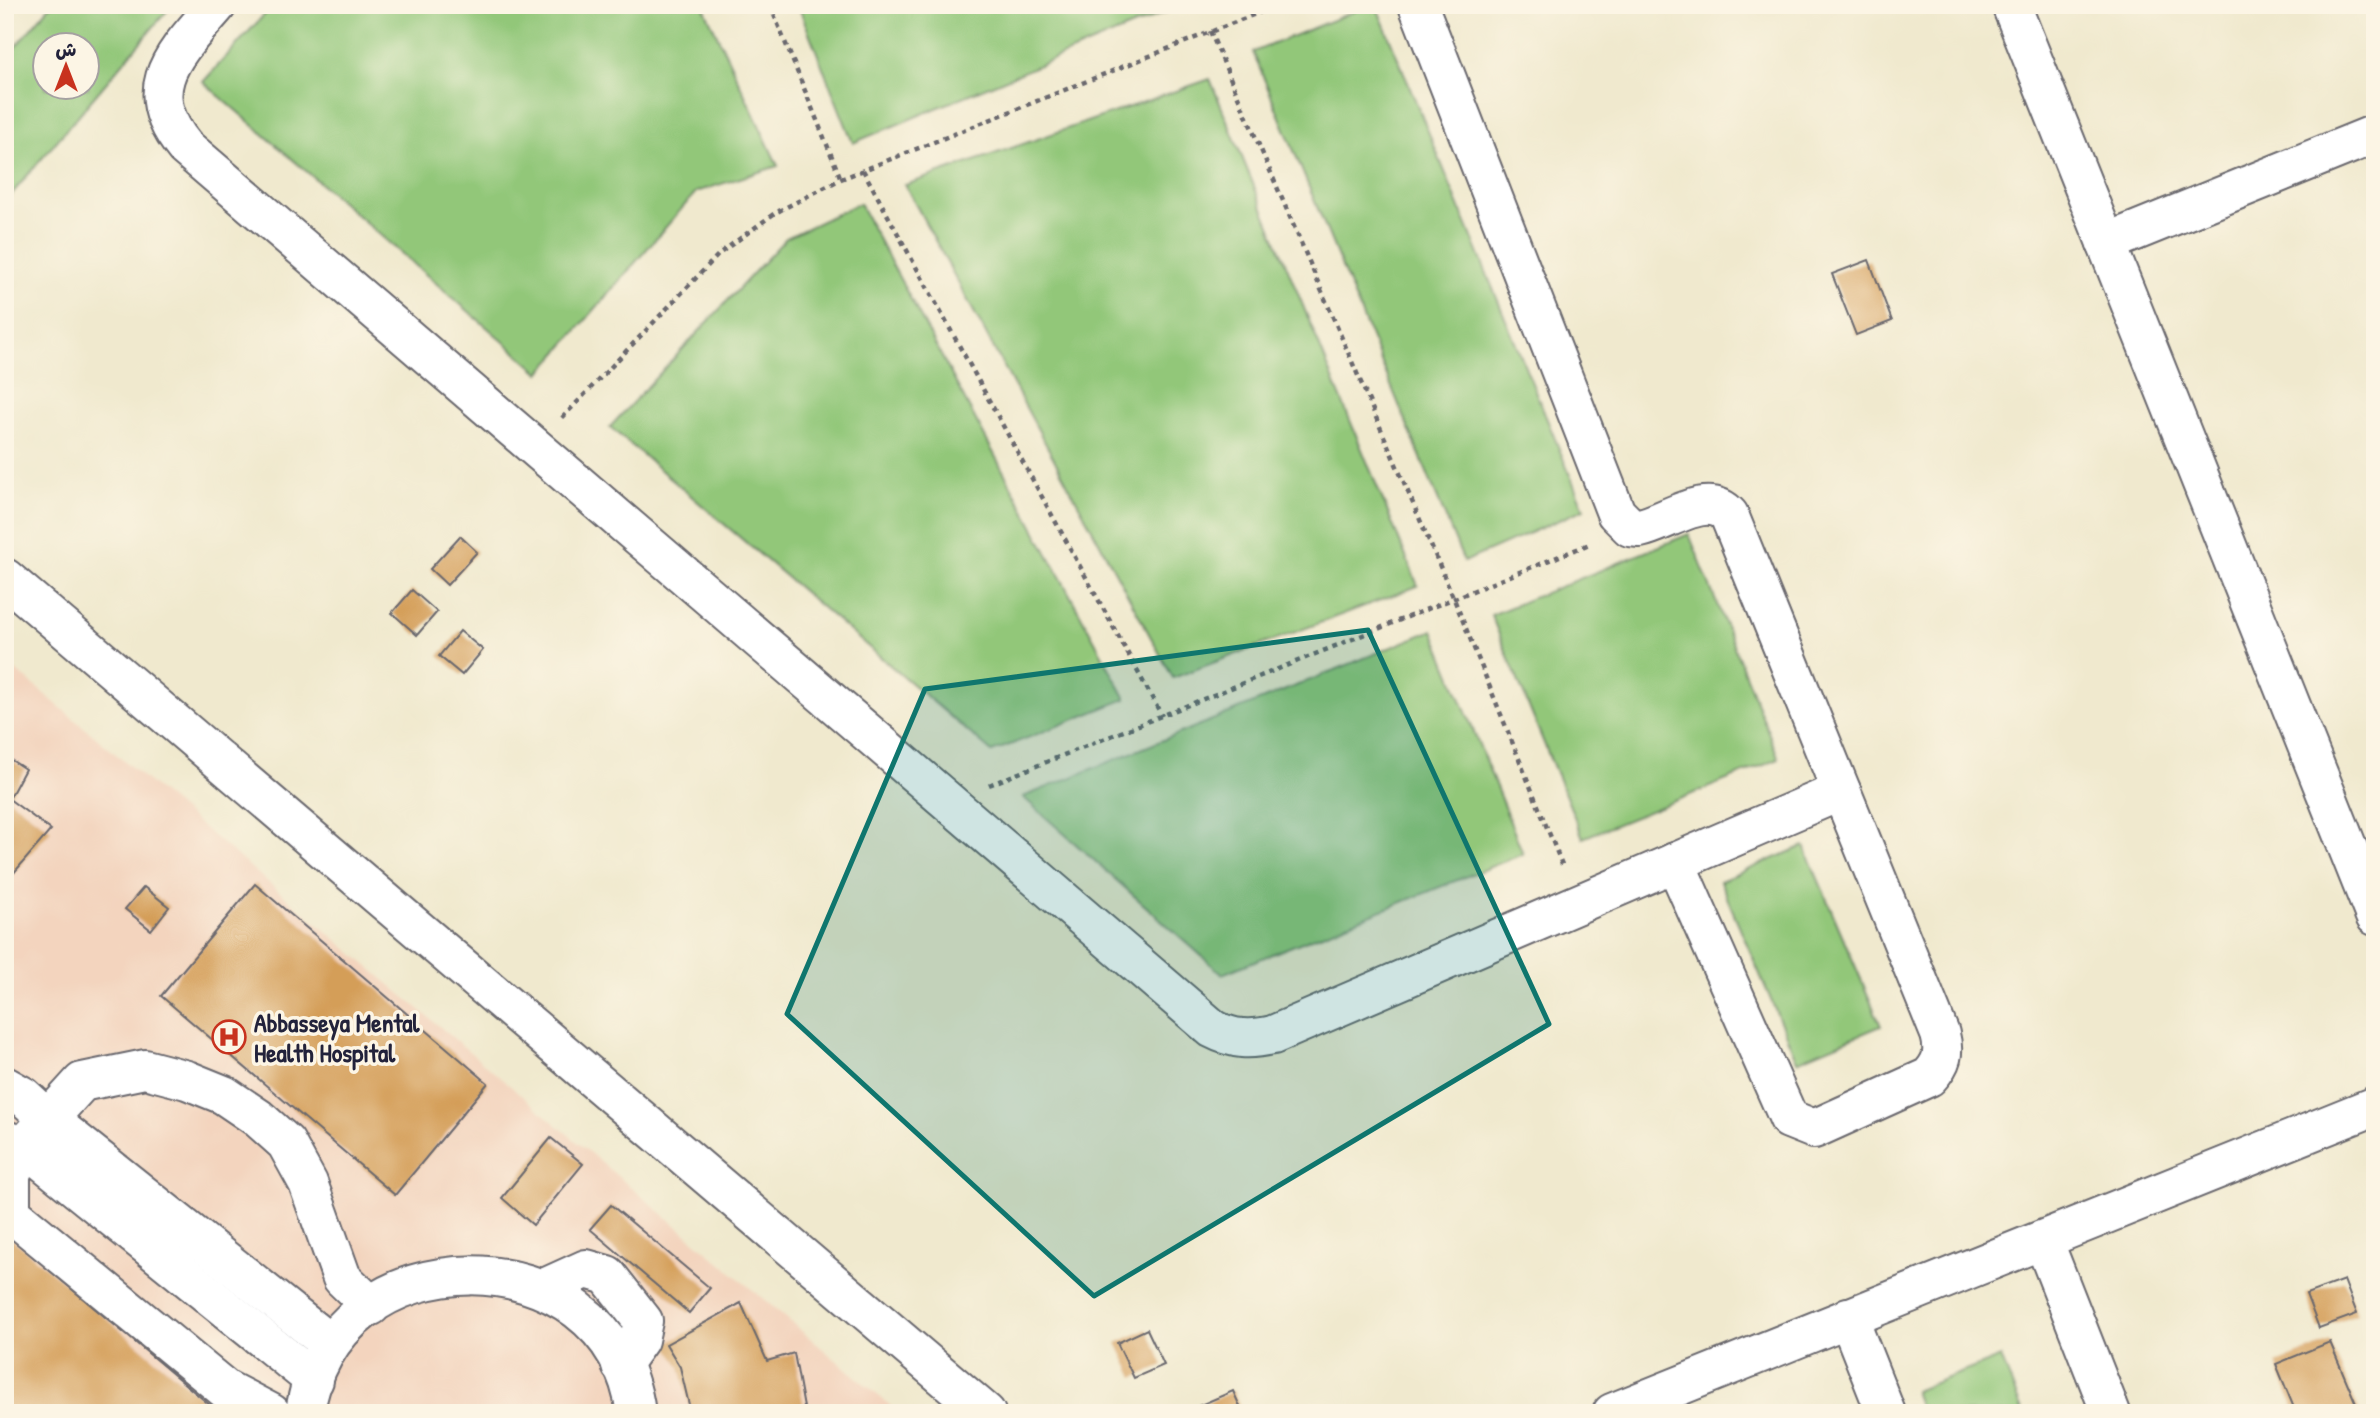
<svg xmlns="http://www.w3.org/2000/svg" width="2380" height="1418" font-family="'Patrick Hand','Playpen Sans Arabic',sans-serif">
	<rect width="100%" height="100%" fill="#fcf5e5"/>
	<filter id="ink" filterUnits="userSpaceOnUse"><feTurbulence type="fractalNoise" baseFrequency=".0143" numOctaves="2"/><feDisplacementMap in="SourceGraphic" scale="14" xChannelSelector="R" yChannelSelector="G"/><feConvolveMatrix kernelMatrix="1 2 1 2 8 2 1 2 1" color-interpolation-filters="sRGB"/></filter>
	<filter id="wash" filterUnits="userSpaceOnUse"><feTurbulence type="fractalNoise" baseFrequency=".00686" numOctaves="4" result="noise"/><feDisplacementMap in="SourceGraphic" scale="28" xChannelSelector="R" yChannelSelector="G"/><feGaussianBlur stdDeviation="1.57" result="paint"/><feColorMatrix in="noise" values="0 0 0 0 0 0 0 0 0 0 0 0 0 0 0 0 0 1.4 0 .05"/><feComposite in="paint" operator="in"/></filter>
	<g filter="url(#wash)">
		<rect width="100%" height="100%" fill="#f0e9ce"/>
		<polygon fill="#f3d4be" points="5,661 899,1413 5,1413"/>
		<g fill="#92c779" stroke="#5a745a" stroke-width="2" fill-rule="evenodd">
			<path d="M51 5H172L5 202V59ZM46 46H88V88H46Z"/>
			<polygon points="273,5 703,5 778,166 696,192 540,373 203,82"/>
			<polygon points="798,5 1183,5 853,143"/>
			<polygon points="1370,5 1376,5 1584,509 1464,562 1253,52"/>
			<polygon points="1210,79 1418,586 1173,678 905,185"/>
			<polygon points="859,203 1126,699 992,752 610,427 786,238"/>
			<polygon points="1689,534 1779,759 1583,838 1491,615"/>
			<polygon points="1433,630 1523,854 1222,974 1023,797"/>
			<polygon points="1804,846 1881,1026 1797,1061 1720,881"/>
			<polygon points="2001,1357 2023,1413 1922,1413 1914,1391"/>
		</g>
		<g id="blocks">
			<g fill="#d49e59">
				<polygon points="1869,260 1892,321 1856,335 1832,274"/>
				<polygon points="460,536 477,552 447,585 430,569"/>
				<polygon points="412,590 437,612 417,635 392,613"/>
				<polygon points="460,631 483,650 462,675 439,656"/>
				<polygon points="5,756 25,769 9,799 51,830 5,883"/>
				<polygon points="255,884 488,1083 395,1195 161,996"/>
				<polygon points="144,887 169,907 151,930 125,909"/>
				<polygon points="551,1138 583,1164 533,1225 502,1198"/>
				<polygon points="611,1205 710,1288 689,1313 590,1229"/>
				<polygon points="5,1233 211,1406 205,1413 5,1413"/>
				<polygon points="2344,1280 2357,1314 2319,1328 2306,1294"/>
				<polygon points="741,1303 767,1361 794,1353 805,1413 691,1413 680,1367 666,1344"/>
				<polygon points="1147,1329 1164,1365 1134,1378 1117,1343"/>
				<polygon points="2330,1342 2360,1413 2296,1413 2276,1364"/>
				<polygon points="1233,1391 1243,1413 1182,1413"/>
			</g>
		</g>
	</g>
	<g filter="url(#ink)">
		<use href="#blocks" fill-opacity="0" stroke="#6a686e" stroke-width="2"/>
		<g fill="none" stroke-linecap="round" stroke-linejoin="round">
			<defs>
				<g id="minor">
					<path d="M217 5C176 53 136 87 185 147L1213 1029C1234 1040 1250 1040 1273 1035L1841 791"/>
					<path d="M1418 5 1616 513 1630 527 1640 528C1666 523 1707 490 1729 515L1940 1034C1945 1053 1942 1063 1929 1077L1814 1129 1789 1119 1675 862"/>
					<polyline points="2011,5 2375,916"/>
					<polyline points="2106,243 2375,134"/>
					<polyline points="5,578 986,1413"/>
					<polyline points="5,1086 23,1096 47,1118 330,1344"/>
					<polyline points="5,1140 24,1146 314,1380"/>
					<polyline points="2043,1240 2111,1413"/>
					<polyline points="542,1289 586,1269 607,1275 643,1321 639,1340 621,1365"/>
					<polyline points="1848,1317 1886,1413"/>
					<polyline points="271,1413 225,1389 11,1213 11,1174 24,1146 82,1082 145,1069 187,1080 224,1095 258,1118 286,1143 308,1183 342,1278 371,1306"/>
					<path d="M305 1413C330 1230 611 1229 636 1413"/>
					<polyline points="1612,1413 2375,1106"/>
				</g>
			</defs>
			<use href="#minor" stroke="#6a686e" stroke-width="42"/>
			<g stroke="#6a686e" stroke-width="4.5" stroke-dasharray="5 5" stroke-linecap="butt">
				<polyline points="770,5 841,179"/>
				<polyline points="1210,31 1454,599 1563,867"/>
				<polyline points="863,170 1162,716"/>
				<polyline points="562,418 720,253 775,213 841,179 1278,5"/>
				<polyline points="989,785 1592,543"/>
			</g>
			<use href="#minor" stroke="#fff" stroke-width="38"/>
		</g>
	</g>
	<path fill="#0f766e" fill-opacity="0.2" stroke="#0f766e" stroke-width="5" stroke-linejoin="round" d="M1368 630 1549 1024 1094 1296 787 1014 925 689Z"/>
	<defs>
		<symbol id="hospital-ring" viewBox="-11 -11 22 22"><circle r="9.5" fill="#fcf5e5" stroke="#c8321e" stroke-width="1.5"/><path d="M-5-5h3v3.5h4V-5h3V5h-3V1.5h-4V5h-3Z" fill="#c8321e"/></symbol>
	</defs>
	<g fill-rule="evenodd">
		<use href="#hospital-ring" x="210" y="1018" width="38" height="38"/>
	</g>
	<g text-anchor="middle" dominant-baseline="central" stroke-width="7" stroke-linejoin="round" paint-order="stroke">
		<g font-size="26" font-weight="bold" fill="#22223b" stroke="#fcf5e5" text-anchor="start">
			<text x="254" y="1022">Abbasseya Mental<tspan x="254" dy="30">Health Hospital</tspan></text>
		</g>
	</g>
	<rect width="2380" height="1418" fill="none" stroke="#fcf5e5" stroke-width="28"/>
	<g transform="translate(66 66)"><circle r="33" fill="#fcf5e5" stroke="#a5a1a1" stroke-width="2"/>
	<path d="M0-5L12 26L0 18L-12 26Z" fill="#c8321e"/>
	<text y="-10" font-size="19" font-weight="bold" text-anchor="middle" fill="#22223b">ش</text>
	</g>
</svg>
